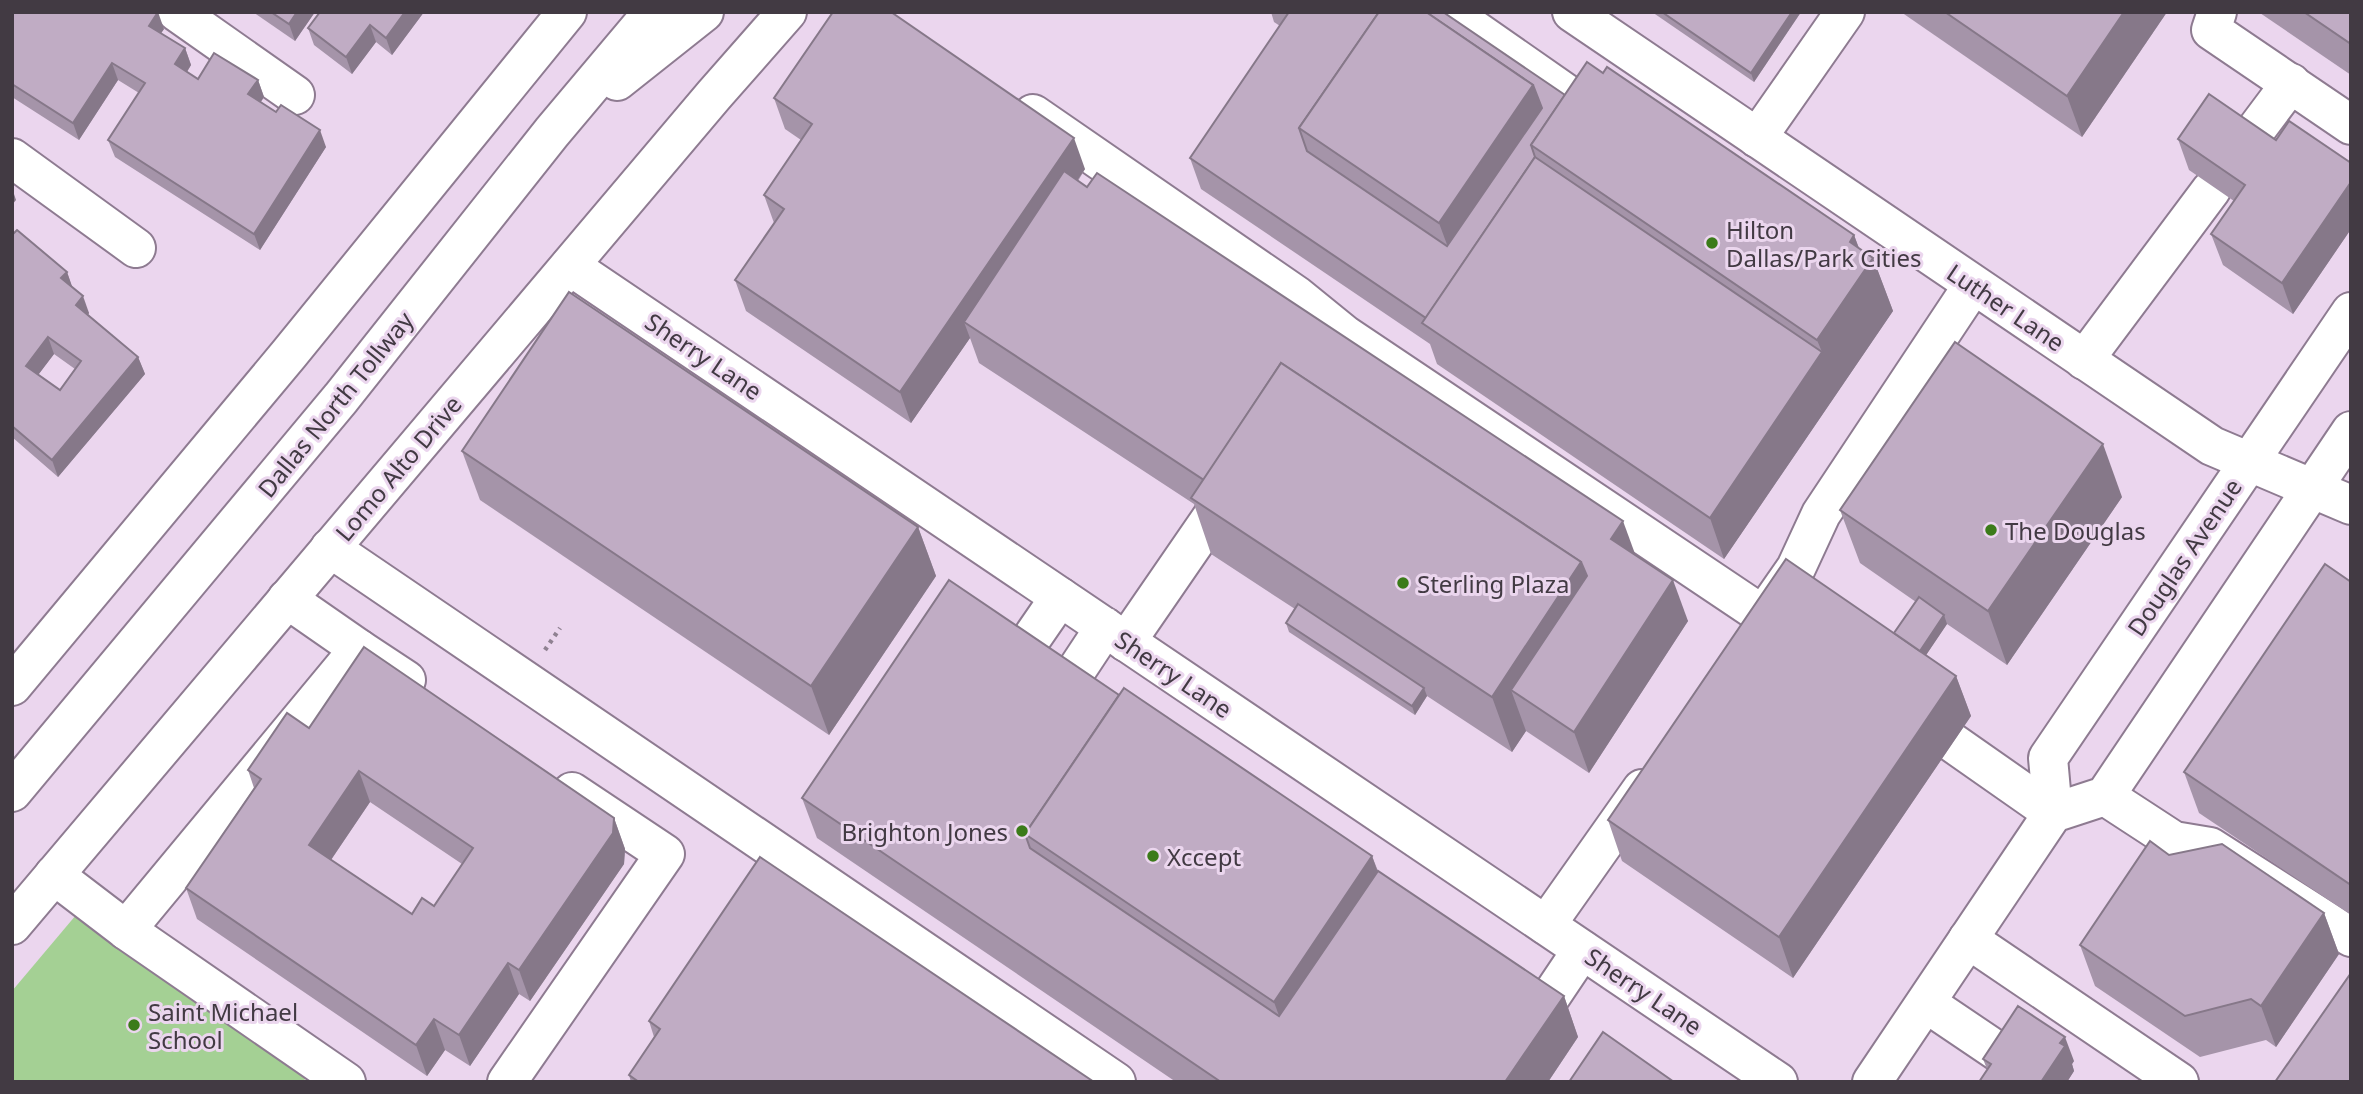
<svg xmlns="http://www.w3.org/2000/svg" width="2363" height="1094" font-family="'Noto Sans',sans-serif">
	<rect width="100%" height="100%" fill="#ebd6ee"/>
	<polygon fill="#a4d094" points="87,902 312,1068 303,1082 12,1082 12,991"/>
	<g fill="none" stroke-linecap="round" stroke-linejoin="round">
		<defs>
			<g id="minor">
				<polyline points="177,12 295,95"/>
				<polyline points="1449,12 1571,97"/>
				<polyline points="1572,12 2212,446 2351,505"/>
				<polyline points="2217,12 2211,30 2351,125"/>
				<polyline points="1033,114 1297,296 1345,335 1782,628"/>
				<polyline points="1757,138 1845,12"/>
				<polyline points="2246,143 2291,83"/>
				<polyline points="12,158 136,248"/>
				<polyline points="570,266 1778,1082"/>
				<polyline points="2084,360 2211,190"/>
				<polyline points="330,548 1116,1082"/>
				<polyline points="287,599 359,649"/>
				<polyline points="1766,611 1796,568 1821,514 1973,285"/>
				<polyline points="1126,642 1212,517"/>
				<polyline points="1018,658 1060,597"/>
				<polyline points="1064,689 1105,627"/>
				<polyline points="1953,743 2053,813"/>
				<polyline points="2105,796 2174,841 2210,847 2351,937"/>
				<polyline points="2053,813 2048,758 2351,312"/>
				<polyline points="54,875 126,930 346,1082"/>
				<polyline points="12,925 714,95 787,12"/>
				<polyline points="1546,925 1642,789"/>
				<polyline points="126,930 359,649 406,680"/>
				<polyline points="1968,939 2179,1082"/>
				<polyline points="1926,1003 2009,1059"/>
				<polyline points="1541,1011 1582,950"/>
				<polyline points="507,1082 665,854 572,792"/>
				<polyline points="1872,1082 2053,813 2105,796 2351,431"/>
			</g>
			<g id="highway">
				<polyline points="617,81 704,12"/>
				<polyline points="12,686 289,354 567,12"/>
				<polyline points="12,792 341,398 552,132 653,12"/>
			</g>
		</defs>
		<use href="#minor" stroke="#8e7b91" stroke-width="42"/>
		<use href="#highway" stroke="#8e7b91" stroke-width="42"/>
		<polyline stroke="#8f8191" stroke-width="4.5" stroke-dasharray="3.5 5" stroke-linecap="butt" points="545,650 560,628"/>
		<use href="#minor" stroke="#fff" stroke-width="38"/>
		<use href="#highway" stroke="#fff" stroke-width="38"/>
	</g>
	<g fill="#a594a9" fill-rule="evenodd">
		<polygon points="12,12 164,29 161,33 185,48 191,65 187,72 198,79 258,80 264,97 261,102 326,147 260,250 115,157 108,140 139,93 118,80 79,140 12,97"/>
		<polygon points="253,12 315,12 295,41"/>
		<polygon points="424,12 392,55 376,42 352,74 314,45 308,28"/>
		<polygon points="1271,12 1443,12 1565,95 1854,235 1859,248 1873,258 1893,311 1724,559 1437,364 1430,344 1201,189 1190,158 1280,26 1274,22"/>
		<polygon points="1652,12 1801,12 1754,82"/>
		<polygon points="1901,12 2167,12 2082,137"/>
		<polygon points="2260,12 2351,12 2351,75 2260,13"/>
		<polygon points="774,98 1085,169 1078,181 1636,555 1688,621 1589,773 1526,731 1512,752 1427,696 1415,715 1289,632 1286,623 1295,609 1211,554 1194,504 979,363 970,338 911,423 746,311 735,280 774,223 764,195 801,140 785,129"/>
		<polygon points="2178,139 2276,140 2351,163 2351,229 2293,314 2223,265 2211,234 2234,201 2189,170"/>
		<path d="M12 235 67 272 72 287 89 313 88 315 138 357 145 374 58 477 12 437ZM54 354 75 369 60 390 38 375Z"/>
		<polygon points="462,451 918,527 936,576 829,735 480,500"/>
		<polygon points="2122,497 2007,665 1947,624 1926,655 1956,676 1971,716 1793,978 1622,861 1608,820 1894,633 1916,602 1860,563 1840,510"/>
		<polygon points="2351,582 2351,915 2199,813 2184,772"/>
		<polygon points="1119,695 1372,856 1378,871 1564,996 1578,1037 1548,1082 1176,1082 817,838 802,798"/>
		<path d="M309 728 614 818 625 849 624 864 530 1001 519 994 470 1066 445 1050 427 1076 197 919 186 888 254 788 248 770ZM370 802 462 864 434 906 412 914 331 860Z"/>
		<polygon points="2169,855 2324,913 2339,954 2276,1047 2266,1040 2200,1057 2095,986 2080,945"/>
		<polygon points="649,1021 1094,1082 631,1082 629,1075 654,1037"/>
		<polygon points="1983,1059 2074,1061 2072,1064 2074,1071 2067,1082 1979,1082 1987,1069"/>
	</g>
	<g fill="#867889">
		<polygon points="158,12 164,29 155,42 149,26"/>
		<polygon points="297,12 315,12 295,41 289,24"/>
		<polygon points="405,12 424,12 392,55 386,38"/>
		<polygon points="1792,12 1801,12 1754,82 1751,73"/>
		<polygon points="2124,12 2167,12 2082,137 2067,96"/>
		<polygon points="370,25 376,42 352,74 346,57"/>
		<polygon points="185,48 191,65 181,81 175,64"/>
		<polygon points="112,63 118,80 79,140 73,123"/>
		<polygon points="258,80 264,97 254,111 248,94"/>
		<polygon points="1533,85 1553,139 1531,145 1459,277 1439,223"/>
		<polygon points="320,130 326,147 260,250 254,234"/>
		<polygon points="1074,138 1085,169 975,329 964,322 970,338 911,423 900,392"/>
		<polygon points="2351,182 2351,229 2293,314 2282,283"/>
		<polygon points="12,188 16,200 12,205"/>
		<polygon points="1854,235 1866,268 1873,258 1893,311 1724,559 1710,518 1822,352 1817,340 1850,242"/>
		<polygon points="67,272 73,289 61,278"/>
		<polygon points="83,296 89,313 83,322 76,305"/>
		<polygon points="48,337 54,354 32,383 26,366"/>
		<polygon points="138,357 145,374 58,477 52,460"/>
		<polygon points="2103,444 2122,497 2007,665 1988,611"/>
		<polygon points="1623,521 1638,562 1611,539"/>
		<polygon points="918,527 936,576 829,735 811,686"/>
		<polygon points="1581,562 1602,617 1511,690 1526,731 1512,752 1492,697"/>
		<polygon points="1673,580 1688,621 1589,773 1574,732"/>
		<polygon points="1944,615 1947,624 1912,676 1909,667"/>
		<polygon points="1956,676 1971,716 1793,978 1779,937"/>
		<polygon points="1424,688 1427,696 1415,715 1412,706"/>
		<polygon points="359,771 370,802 320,876 309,845"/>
		<polygon points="614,818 625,849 624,864 530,1001 519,970"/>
		<polygon points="1372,856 1392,912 1294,1057 1274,1002"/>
		<polygon points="2324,913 2339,954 2276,1047 2261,1006"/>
		<polygon points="508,963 519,994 470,1066 459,1035"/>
		<polygon points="1564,996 1578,1037 1548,1082 1505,1082"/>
		<polygon points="434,1019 445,1050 427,1076 416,1045"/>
		<polygon points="2065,1037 2074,1061 2072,1064 2074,1071 2067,1082 2041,1082 2060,1043"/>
	</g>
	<g fill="#c0acc4" stroke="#867889" stroke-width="2" fill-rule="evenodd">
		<polygon points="12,12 158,12 149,26 185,48 175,64 198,79 214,53 258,80 248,94 276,112 281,105 320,130 254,234 108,140 145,83 112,63 73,123 12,84"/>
		<polygon points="271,12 297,12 289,24"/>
		<polygon points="320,12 405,12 386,38 370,25 346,57 308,28"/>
		<polygon points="833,12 891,12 1074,138 900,392 735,280 784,209 764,195 812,124 774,98"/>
		<polygon points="1289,12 1379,12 1299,128 1307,151 1447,246 1542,108 1533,85 1426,12 1443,12 1565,95 1531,145 1535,157 1426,318 1190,158"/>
		<polygon points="1379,12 1426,12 1533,85 1439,223 1299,128"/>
		<polygon points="1662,12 1792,12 1751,73"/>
		<polygon points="1945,12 2124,12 2067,96"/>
		<polygon points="2304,12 2351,12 2351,44"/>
		<polygon points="1587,62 1603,73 1607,67 1854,235 1850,242 1873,258 1817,340 1531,145"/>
		<polygon points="2209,94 2276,140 2289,121 2351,163 2351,182 2282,283 2211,234 2245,185 2178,139"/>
		<polygon points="1535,157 1822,352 1710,518 1422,323"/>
		<polygon points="1064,171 1087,187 1097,173 1623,521 1611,539 1673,580 1574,732 1511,690 1587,576 1581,562 1281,363 1204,480 964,322"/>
		<path d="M17 230 67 272 61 278 83 296 76 305 138 357 52 460 12 426V235ZM48 337 81 361 60 390 26 366Z"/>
		<polygon points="569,292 918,527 811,686 462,451"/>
		<polygon points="1955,342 2103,444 1988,611 1840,510"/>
		<polygon points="1281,363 1581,562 1492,697 1191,498"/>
		<polygon points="1786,559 1956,676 1779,937 1608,820"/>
		<polygon points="2325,564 2351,582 2351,885 2184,772"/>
		<polygon points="949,580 1119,695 1025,834 1030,848 1279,1016 1378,871 1564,996 1505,1082 1221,1082 802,798"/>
		<polygon points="1919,597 1944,615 1920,651 1894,633"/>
		<polygon points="1298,604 1424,688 1412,706 1286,623"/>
		<path d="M364 647 614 818 613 833 519 970 508 963 459 1035 434 1019 416 1045 186 888 261 779 248 770 287 713 309 728ZM359 771 473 848 434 906 422 898 412 914 309 845Z"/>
		<polygon points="1124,688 1372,856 1274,1002 1025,834"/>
		<polygon points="2150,841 2169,855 2222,844 2324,913 2261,1006 2251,999 2185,1016 2080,945"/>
		<polygon points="760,857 1094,1082 639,1082 629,1075 660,1029 649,1021"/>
		<polygon points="2351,973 2351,1082 2275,1082"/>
		<polygon points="2018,1006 2065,1037 2060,1043 2065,1046 2041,1082 1979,1082 1991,1064 1983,1059"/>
		<polygon points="1603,1032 1674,1082 1569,1082"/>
	</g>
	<g fill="#3b7b19" stroke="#ebd6ee" stroke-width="2.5">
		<circle cx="1712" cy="243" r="7"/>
		<circle cx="1991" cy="530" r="7"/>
		<circle cx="1403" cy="583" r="7"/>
		<circle cx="1022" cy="831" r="7"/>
		<circle cx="1153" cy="856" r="7"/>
		<circle cx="134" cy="1025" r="7"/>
	</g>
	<g text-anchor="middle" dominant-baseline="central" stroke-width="6" stroke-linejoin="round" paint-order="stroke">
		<g font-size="24" fill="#423a43" stroke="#ebd6ee" text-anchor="start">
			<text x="1726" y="229">Hilton<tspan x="1726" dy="28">Dallas/Park Cities</tspan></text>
			<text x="2005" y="530">The Douglas</text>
			<text x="1417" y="583">Sterling Plaza</text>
			<text x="1008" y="831" text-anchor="end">Brighton Jones</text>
			<text x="1167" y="856">Xccept</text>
			<text x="148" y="1011">Saint Michael<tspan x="148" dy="28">School</tspan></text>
		</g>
		<g font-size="24" fill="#423a43" stroke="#ebd6ee">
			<text transform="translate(2006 307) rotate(34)">Luther Lane</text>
			<text transform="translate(704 356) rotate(34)">Sherry Lane</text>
			<text transform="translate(335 404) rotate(-51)">Dallas North Tollway</text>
			<text transform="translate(398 468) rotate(-50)">Lomo Alto Drive</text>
			<text transform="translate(2184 557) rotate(-56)">Douglas Avenue</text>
			<text transform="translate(1174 674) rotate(34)">Sherry Lane</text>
			<text transform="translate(1644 991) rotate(34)">Sherry Lane</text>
		</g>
	</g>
	<rect width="2363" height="1094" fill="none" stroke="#423a43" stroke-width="28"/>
</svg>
